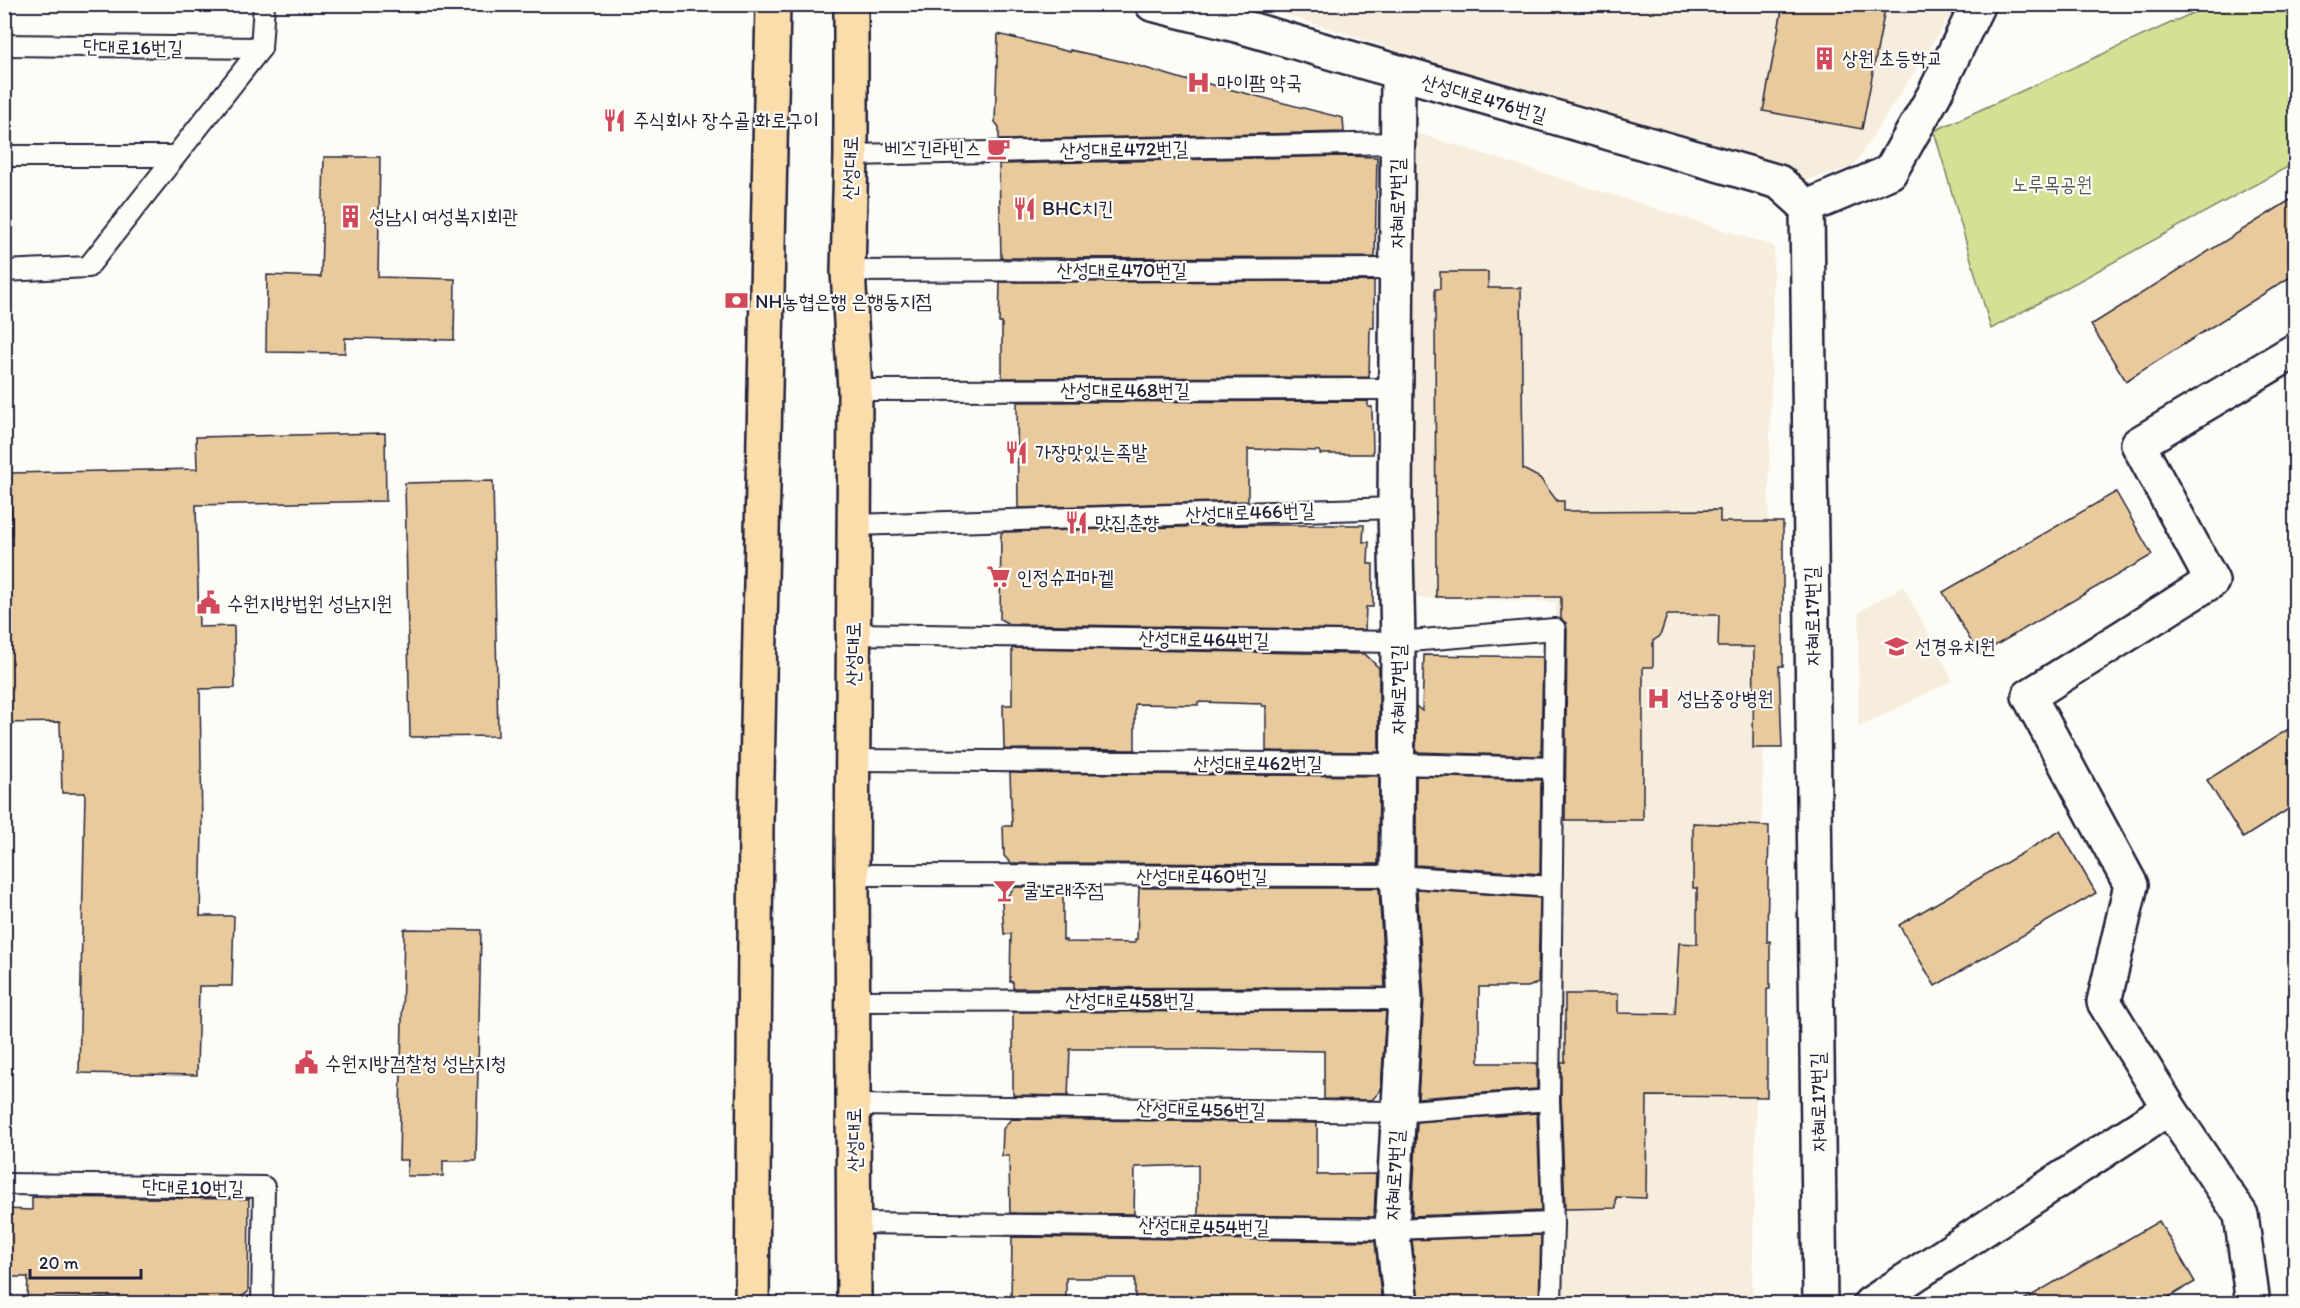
<svg xmlns="http://www.w3.org/2000/svg" width="2300" height="1308" font-family="Itim,'Poor Story',sans-serif">
	<rect width="100%" height="100%" fill="#fdfcf7"/>
	<filter id="ink" filterUnits="userSpaceOnUse"><feTurbulence type="fractalNoise" baseFrequency=".0167" numOctaves="2"/><feDisplacementMap in="SourceGraphic" scale="12" xChannelSelector="R" yChannelSelector="G"/><feConvolveMatrix kernelMatrix="1 2 1 2 8 2 1 2 1" color-interpolation-filters="sRGB"/></filter>
	<g filter="url(#ink)">
		<g fill="#f7eddc">
			<polygon points="1256,5 1957,5 1853,167 1803,181"/>
			<polygon points="1398,127 1774,246 1752,1303 1554,1303 1551,887 1556,602 1395,597"/>
			<polygon points="1903,586 1953,680 1858,728 1859,612"/>
		</g>
		<polygon fill="#d3e195" stroke="#7a8268" stroke-width="1.5" points="2210,5 2295,5 2295,163 1991,329 1934,131"/>
		<g fill="#e9ca9c" stroke="#22223b" stroke-width="1.5">
			<polygon points="1783,4 1886,4 1862,129 1763,111"/>
			<polygon points="998,34 1070,52 1070,50 1125,62 1189,81 1189,79 1343,118 1344,132 999,140 999,127 995,122"/>
			<polygon points="1344,156 1377,157 1375,257 1001,258 999,164"/>
			<polygon points="324,157 380,157 378,277 455,279 454,340 345,338 345,353 266,352 267,275 321,277"/>
			<polygon points="2295,197 2295,274 2126,381 2091,325"/>
			<polygon points="1440,272 1488,272 1488,288 1521,288 1523,469 1540,478 1557,501 1564,501 1564,511 1720,510 1720,522 1783,522 1783,666 1779,666 1782,748 1753,748 1754,647 1718,647 1719,615 1667,615 1660,636 1653,641 1653,667 1643,667 1643,820 1565,820 1567,629 1566,623 1561,619 1561,597 1436,597 1435,289 1440,289"/>
			<polygon points="1374,281 1374,328 1370,328 1369,377 1002,378 1002,323 999,323 1000,282"/>
			<polygon points="1368,401 1368,407 1372,407 1373,454 1320,454 1320,451 1248,449 1248,501 1018,508 1017,402"/>
			<polygon points="385,433 386,501 196,505 199,627 234,626 235,688 200,689 202,831 200,916 234,916 232,986 199,986 197,1075 79,1073 85,793 62,793 60,722 4,723 4,534 12,534 11,473 197,469 196,437"/>
			<polygon points="493,481 498,736 410,737 405,483"/>
			<polygon points="2116,492 2152,555 1979,655 1943,592"/>
			<polygon points="1250,525 1364,525 1363,542 1369,542 1368,564 1373,564 1373,607 1366,607 1365,630 1009,624 1000,619 1001,534 1003,532"/>
			<polygon points="1012,648 1365,654 1379,668 1379,752 1266,751 1266,706 1262,706 1262,704 1198,702 1198,705 1135,704 1135,750 1004,749 1003,705 1012,705"/>
			<polygon points="1424,655 1543,657 1541,756 1416,752 1416,706 1422,711"/>
			<polygon points="2295,725 2295,805 2243,838 2207,780"/>
			<polygon points="1010,773 1379,776 1378,864 1011,863 1004,856 1003,826 1012,826"/>
			<polygon points="1416,776 1541,780 1540,874 1416,865"/>
			<polygon points="1693,823 1769,826 1767,942 1770,941 1770,989 1767,989 1767,1097 1647,1096 1646,1198 1616,1197 1616,1208 1565,1209 1561,1100 1561,1062 1565,1062 1565,994 1618,994 1618,1013 1675,1014 1679,943 1697,944 1697,888 1693,888"/>
			<polygon points="2060,831 2096,893 1935,986 1899,925"/>
			<polygon points="1015,887 1063,887 1063,940 1066,940 1066,942 1135,943 1135,939 1137,939 1139,888 1379,888 1385,987 1013,988 1013,982 1010,982 1011,934 1004,934 1002,902"/>
			<polygon points="1417,889 1540,898 1538,983 1528,987 1479,987 1479,1063 1537,1063 1537,1089 1418,1098 1424,998"/>
			<polygon points="404,929 481,930 476,1161 443,1161 443,1176 407,1176 408,1160 399,1160"/>
			<polygon points="1386,1011 1381,1090 1372,1100 1324,1099 1324,1051 1196,1049 1070,1049 1068,1096 1013,1095 1013,1012"/>
			<polygon points="1537,1113 1541,1211 1412,1216 1417,1122"/>
			<polygon points="1011,1119 1317,1123 1317,1175 1376,1174 1374,1217 1198,1215 1198,1165 1135,1167 1134,1214 1010,1213 1009,1156 1002,1156 1003,1129"/>
			<polygon points="32,1197 249,1199 248,1292 232,1303 116,1301 116,1298 27,1299 28,1277 4,1277 4,1209 32,1210"/>
			<polygon points="2159,1221 2195,1282 2157,1304 2017,1304"/>
			<polygon points="1541,1235 1539,1304 1419,1304 1412,1240"/>
			<polygon points="1012,1237 1375,1241 1382,1304 1135,1304 1135,1278 1066,1278 1066,1304 1011,1304"/>
		</g>
		<g fill="none" stroke-linecap="round" stroke-linejoin="round">
			<defs>
				<g id="service">
					<polyline points="4,45 261,48"/>
					<polyline points="851,155 1396,143"/>
					<polyline points="4,156 175,156"/>
					<polyline points="4,271 88,267 261,48 264,4"/>
					<polyline points="848,271 1397,269"/>
					<polyline points="855,390 1396,389"/>
					<polyline points="854,525 1395,508"/>
					<polyline points="853,634 1398,642 1555,629 1549,1100 1553,1223 1551,1304"/>
					<polyline points="854,760 1398,764 1553,768"/>
					<polyline points="852,875 1397,876 1551,887"/>
					<polyline points="854,1001 1405,999"/>
					<polyline points="853,1105 1397,1112 1549,1100"/>
					<polyline points="4,1184 264,1187 262,1304"/>
					<polyline points="855,1223 1392,1229 1553,1223"/>
				</g>
				<g id="minor">
					<polyline points="1152,4 1236,25 1779,182 1807,207"/>
					<polyline points="1398,74 1395,508 1398,642 1397,876 1405,999 1392,1229 1401,1304"/>
					<polyline points="1807,207 1820,1304"/>
					<polyline points="1807,207 1890,172 1934,95 1978,4"/>
					<polyline points="1870,1304 2169,1108"/>
					<polyline points="2253,1304 2241,1215 2169,1108 2104,1002 2131,885 2029,696 2212,581 2138,444 2296,350"/>
				</g>
				<g id="primary">
					<polyline points="851,4 851,155 848,271 855,390 852,875 854,1304"/>
					<polyline points="752,1304 756,824 773,4"/>
				</g>
			</defs>
			<use href="#service" stroke="#22223b" stroke-width="24"/>
			<use href="#minor" stroke="#22223b" stroke-width="38"/>
			<use href="#primary" stroke="#22223b" stroke-width="38"/>
			<use href="#service" stroke="#fdfcf7" stroke-width="20"/>
			<use href="#minor" stroke="#fdfcf7" stroke-width="33"/>
			<use href="#primary" stroke="#fbddab" stroke-width="33"/>
		</g>
	</g>
	<defs>
		<symbol id="building-bare" viewBox="-9 -9 18 18"><path d="M-4-6H4V6H1V3H-1V6H-4ZM-2.5-4.3h1.7v1.8h-1.7ZM.8-4.3h1.7v1.8H.8ZM-2.5-1h1.7V.8h-1.7ZM.8-1h1.7V.8H.8Z" fill="#d1495b" stroke="#fdfcf7" stroke-width="2.5" paint-order="stroke"/></symbol>
		<symbol id="hospital-bare" viewBox="-9 -9 18 18"><path d="M-5-5h3v3.5h4V-5h3V5h-3V1.5h-4V5h-3Z" fill="#d1495b" stroke="#fdfcf7" stroke-width="2.5" paint-order="stroke"/></symbol>
		<symbol id="restaurant-bare" viewBox="-9 -9 18 18"><path d="M-5-6h1v4h1v-4h1v4h1v-4h1v5L-1.5 .5V6h-2V.5L-5-1ZM5-6V6H3V1.5H1.5Q1.5-4 5-6Z" fill="#d1495b" stroke="#fdfcf7" stroke-width="2.5" paint-order="stroke"/></symbol>
		<symbol id="cafe-bare" viewBox="-9 -9 18 18"><path d="M-5.5-4.5H6V0H3Q3 3.5 0 3.5H-2.5Q-5.5 3.5-5.5 0ZM3-3.2v2h1.7v-2ZM-6 4.5H4V6H-6Z" fill="#d1495b" stroke="#fdfcf7" stroke-width="2.5" paint-order="stroke"/></symbol>
		<symbol id="bank-bare" viewBox="-9 -9 18 18"><path d="M-6-4H6V4H-6ZM0-2.3a2.3 2.3 0 1 0 0 4.6a2.3 2.3 0 1 0 0-4.6Z" fill="#d1495b" stroke="#fdfcf7" stroke-width="2.5" paint-order="stroke"/></symbol>
		<symbol id="supermarket-bare" viewBox="-9 -9 18 18"><path d="M-6-5.5h2.5l.6 2H6L4.5 2H-2.5L-4.4-4H-6ZM-1.5 3.2a1.3 1.3 0 1 0 .1 0ZM3 3.2a1.3 1.3 0 1 0 .1 0Z" fill="#d1495b" stroke="#fdfcf7" stroke-width="2.5" paint-order="stroke"/></symbol>
		<symbol id="civic-bare" viewBox="-9 -9 18 18"><path d="M-.6-6.5H3V-4.5H.6V-3L4-1V1h2V6H-6V1h2V-1L-.6-3ZM-1.2 2.5V6h2.4V2.5Z" fill="#d1495b" stroke="#fdfcf7" stroke-width="2.5" paint-order="stroke"/></symbol>
		<symbol id="school-bare" viewBox="-9 -9 18 18"><path d="M0-5L7-2L0 1L-7-2ZM-4 1L0 2.5L4 1V4Q0 6-4 4Z" fill="#d1495b" stroke="#fdfcf7" stroke-width="2.5" paint-order="stroke"/></symbol>
		<symbol id="bar-bare" viewBox="-9 -9 18 18"><path d="M-6-5H6L.8 .8V4.5H3.5V6h-7V4.5H-.8V.8Z" fill="#d1495b" stroke="#fdfcf7" stroke-width="2.5" paint-order="stroke"/></symbol>
	</defs>
	<g fill-rule="evenodd">
		<use href="#building-bare" x="1808" y="42" width="33" height="33"/>
		<use href="#hospital-bare" x="1182" y="66" width="33" height="33"/>
		<use href="#restaurant-bare" x="598" y="104" width="33" height="33"/>
		<use href="#cafe-bare" x="982" y="132" width="33" height="33"/>
		<use href="#restaurant-bare" x="1008" y="192" width="33" height="33"/>
		<use href="#building-bare" x="334" y="200" width="33" height="33"/>
		<use href="#bank-bare" x="720" y="284" width="33" height="33"/>
		<use href="#restaurant-bare" x="1000" y="436" width="33" height="33"/>
		<use href="#restaurant-bare" x="1060" y="506" width="33" height="33"/>
		<use href="#supermarket-bare" x="982" y="560" width="33" height="33"/>
		<use href="#civic-bare" x="192" y="586" width="33" height="33"/>
		<use href="#school-bare" x="1880" y="630" width="33" height="33"/>
		<use href="#hospital-bare" x="1642" y="682" width="33" height="33"/>
		<use href="#bar-bare" x="988" y="874" width="33" height="33"/>
		<use href="#civic-bare" x="290" y="1046" width="33" height="33"/>
	</g>
	<g text-anchor="middle" dominant-baseline="central" stroke-width="4.5" stroke-linejoin="round" paint-order="stroke">
		<g font-size="20" fill="#22223b" stroke="#fdfcf7">
			<text transform="translate(133 47) rotate(1)">단대로16번길</text>
			<text transform="translate(1484 98) rotate(16)">산성대로476번길</text>
			<text transform="translate(1124 149) rotate(-1)">산성대로472번길</text>
			<text transform="translate(850 168) rotate(-89)">산성대로</text>
			<text transform="translate(1397 203) rotate(-90)">자혜로7번길</text>
			<text x="1122" y="270">산성대로470번길</text>
			<text x="1125" y="390">산성대로468번길</text>
			<text transform="translate(1250 512) rotate(-2)">산성대로466번길</text>
			<text transform="translate(1812 616) rotate(-91)">자혜로17번길</text>
			<text transform="translate(1204 639) rotate(1)">산성대로464번길</text>
			<text transform="translate(853 654) rotate(-90)">산성대로</text>
			<text transform="translate(1398 689) rotate(-90)">자혜로7번길</text>
			<text x="1258" y="763">산성대로462번길</text>
			<text x="1202" y="876">산성대로460번길</text>
			<text x="1130" y="1000">산성대로458번길</text>
			<text transform="translate(1818 1102) rotate(-91)">자혜로17번길</text>
			<text transform="translate(1201 1109) rotate(1)">산성대로456번길</text>
			<text transform="translate(854 1140) rotate(-91)">산성대로</text>
			<text transform="translate(1394 1175) rotate(-87)">자혜로7번길</text>
			<text transform="translate(193 1187) rotate(1)">단대로10번길</text>
			<text transform="translate(1204 1226) rotate(1)">산성대로454번길</text>
		</g>
		<g font-size="20" fill="#22223b" stroke="#fdfcf7" text-anchor="start">
			<text x="1842" y="58">상원 초등학교</text>
			<text x="1217" y="82">마이팜 약국</text>
			<text x="633" y="120">주식회사 장수골 화로구이</text>
			<text x="981" y="148" text-anchor="end">베스킨라빈스</text>
			<text x="1042" y="208">BHC치킨</text>
			<text x="369" y="216">성남시 여성복지회관</text>
			<text x="755" y="301">NH농협은행 은행동지점</text>
			<text x="1035" y="452">가장맛있는족발</text>
			<text x="1095" y="522">맛집춘향</text>
			<text x="1017" y="577">인정슈퍼마켙</text>
			<text x="227" y="603">수원지방법원 성남지원</text>
			<text x="1915" y="646">선경유치원</text>
			<text x="1677" y="698">성남중앙병원</text>
			<text x="1023" y="890">쿨노래주점</text>
			<text x="325" y="1063">수원지방검찰청 성남지청</text>
		</g>
		<g font-size="20" fill="#575b56" stroke="#fdfcf7">
			<text x="2052" y="184">노루목공원</text>
		</g>
	</g>
	<rect width="2300" height="1308" fill="none" stroke="#fdfcf7" stroke-width="24"/>
	<rect x="12" y="12" width="2276" height="1284" fill="none" stroke="#22223b" stroke-width="2" filter="url(#ink)"/>
	<path d="M30 1269v9h111v-9" fill="none" stroke="#22223b" stroke-width="3"/>
	<text x="39" y="1269" font-size="18" fill="#22223b" stroke="#fdfcf7" stroke-width="4.5" paint-order="stroke">20 m</text>
</svg>
